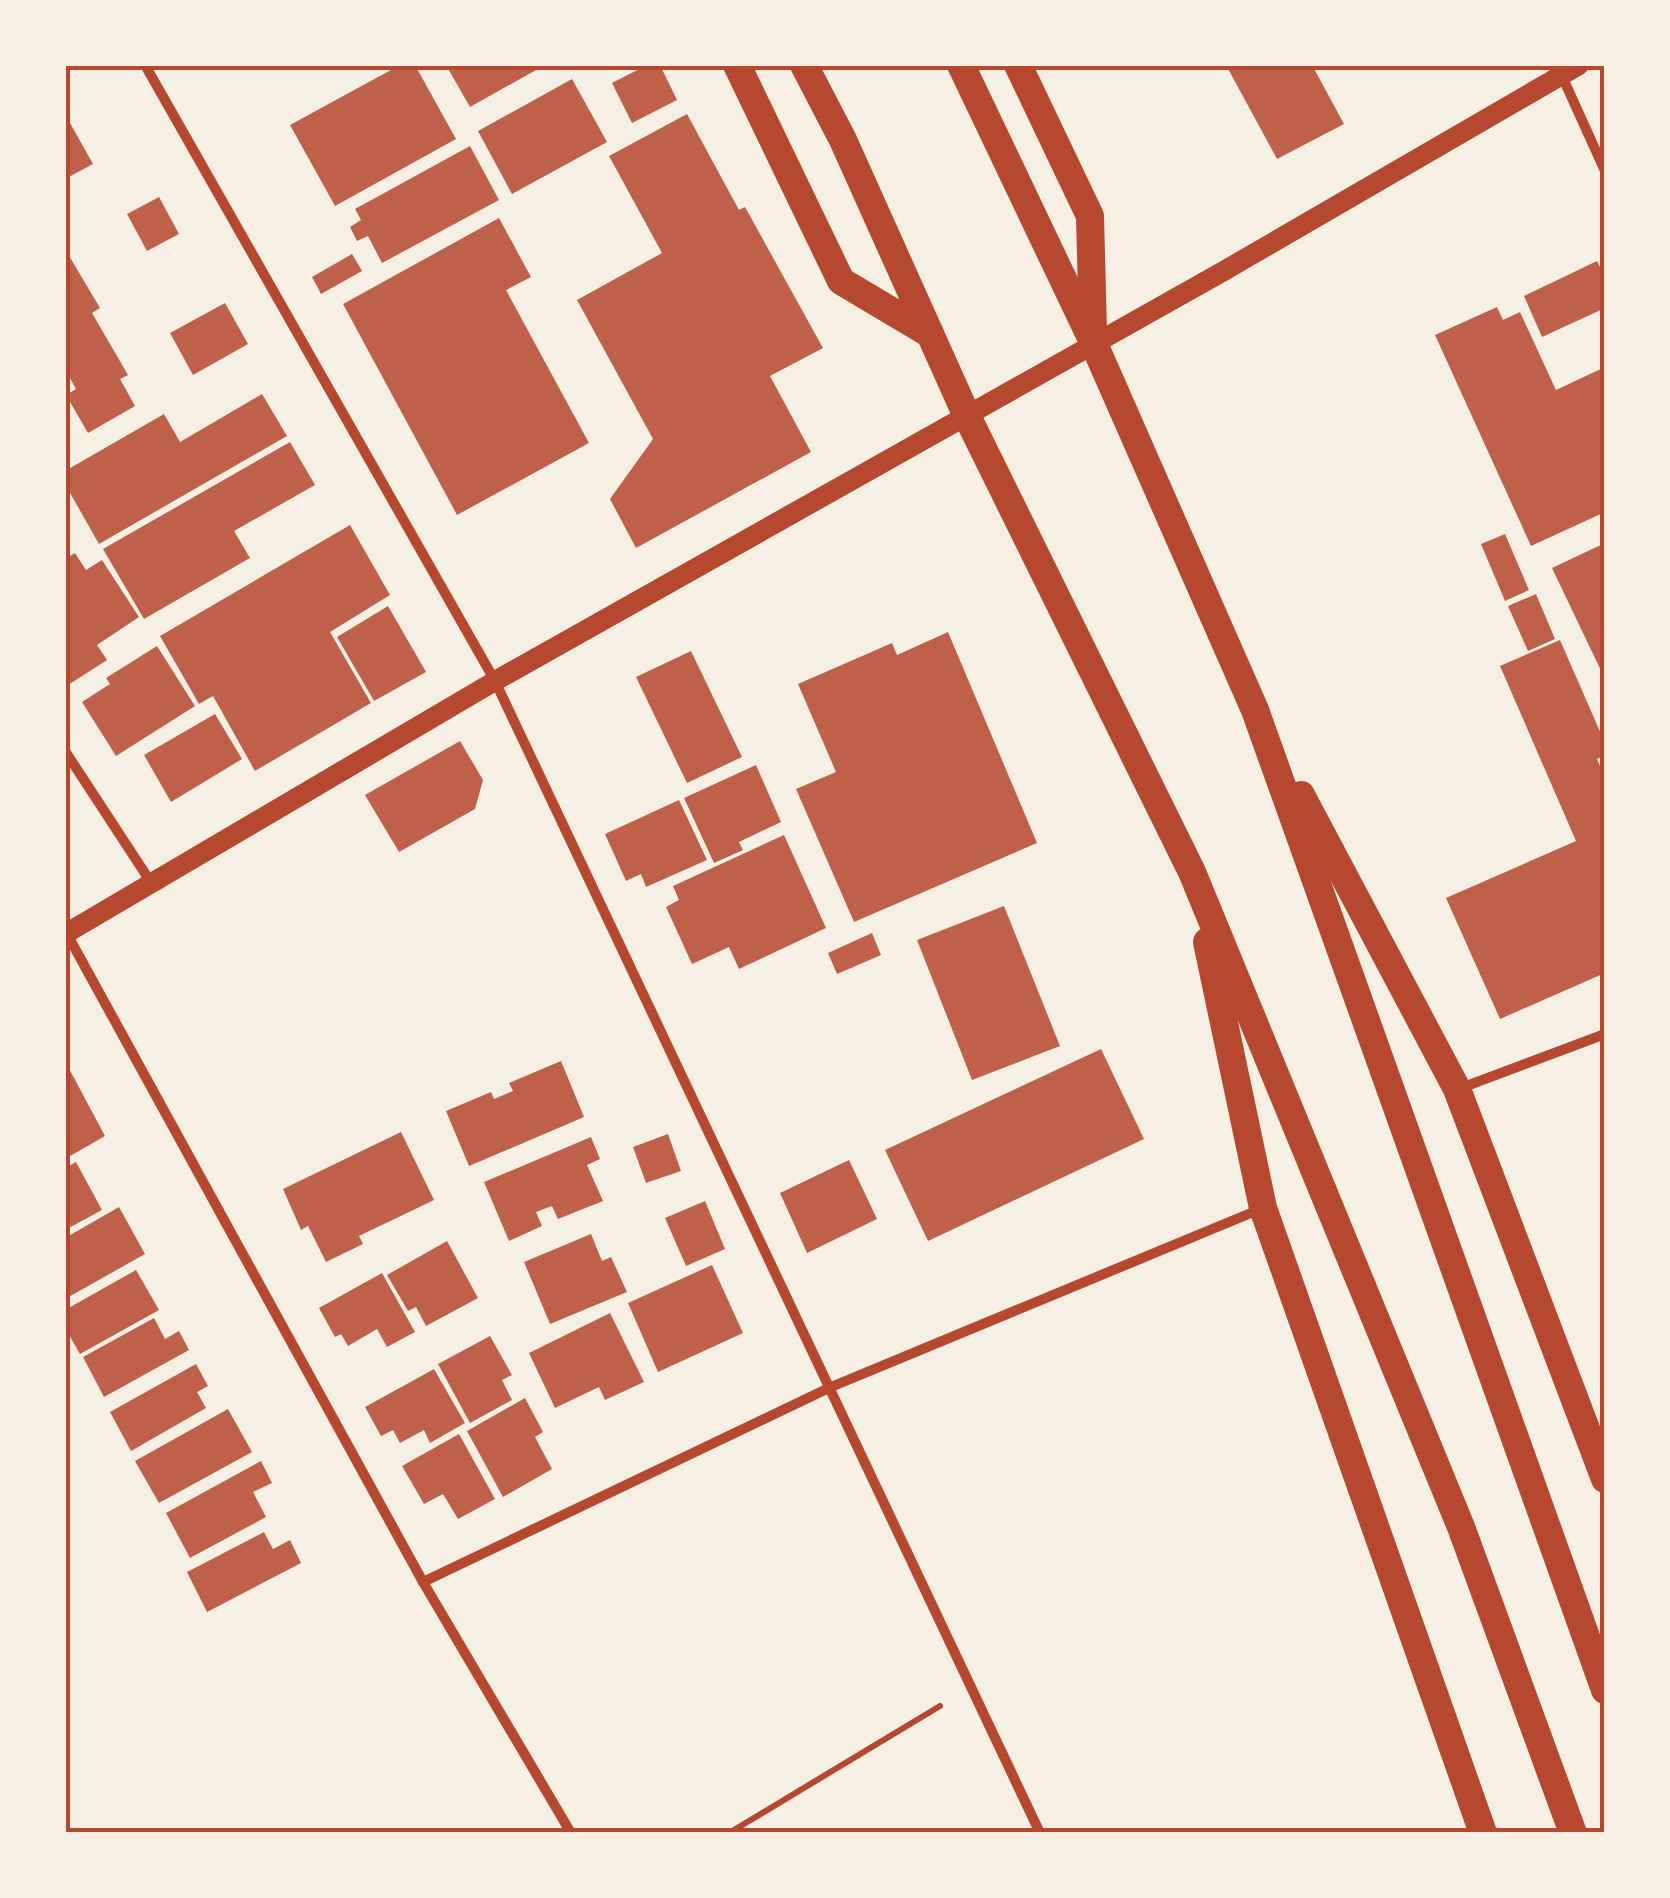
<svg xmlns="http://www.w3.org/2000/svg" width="1670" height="1898" font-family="Roboto,sans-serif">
	<rect width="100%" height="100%" fill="#f6efe4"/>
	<g fill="#bf614a">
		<polygon points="400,65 415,65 456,139 335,206 290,125"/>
		<polygon points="446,65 545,65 470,107"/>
		<polygon points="647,65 660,65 677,100 632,123 612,83"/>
		<polygon points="1226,65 1312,65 1344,124 1277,159"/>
		<polygon points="572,79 607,142 512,194 478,131"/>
		<polygon points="65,114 93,164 65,179"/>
		<polygon points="687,114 739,210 745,207 823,348 770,376 811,452 636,548 610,499 653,439 577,300 662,253 609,156"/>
		<polygon points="470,146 499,200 382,263 368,236 357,241 350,227 361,220 355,209"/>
		<polygon points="159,197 179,234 147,251 127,214"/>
		<polygon points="499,218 531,277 506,290 589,443 457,515 343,304"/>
		<polygon points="65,249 100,308 92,313 128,375 120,379 135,406 88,433 66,395 76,389 65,369"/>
		<polygon points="352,254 362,271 321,294 312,277"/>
		<polygon points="1597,261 1605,277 1605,308 1542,337 1524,296"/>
		<polygon points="225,303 248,344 193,375 170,333"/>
		<polygon points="1497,307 1503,320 1520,312 1556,390 1605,367 1605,512 1531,546 1435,335"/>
		<polygon points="262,394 287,436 99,544 65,484 65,471 164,414 180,442"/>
		<polygon points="290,442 315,485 234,531 250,558 144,619 103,549"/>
		<polygon points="350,525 390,595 330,632 371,703 255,771 213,696 199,704 160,636"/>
		<polygon points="1505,534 1529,590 1505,601 1481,544"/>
		<polygon points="1605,543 1605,679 1552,568"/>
		<polygon points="75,553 86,570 102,560 139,617 97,645 107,660 65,687 65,559"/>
		<polygon points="1536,594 1555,639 1528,651 1508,606"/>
		<polygon points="388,606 426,672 374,701 337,637"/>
		<polygon points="948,632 1037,843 854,922 796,789 836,772 798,684 892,643 897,655"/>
		<polygon points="1560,640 1605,743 1605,755 1597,759 1605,778 1605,973 1500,1019 1446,898 1576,841 1500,666"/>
		<polygon points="157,646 195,706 116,756 82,702 110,684 106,678"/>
		<polygon points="691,651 742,757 687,783 636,677"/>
		<polygon points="215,714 242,759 171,802 144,755"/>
		<polygon points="460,741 483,780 475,809 399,852 365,795"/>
		<polygon points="756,765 781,822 739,842 743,850 714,863 684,798"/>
		<polygon points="679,800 707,860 646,887 641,874 626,881 605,834"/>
		<polygon points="784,835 826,928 739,969 729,947 692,964 666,907 679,900 673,886"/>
		<polygon points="1004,906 1060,1046 972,1080 917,940"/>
		<polygon points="872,933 881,955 837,974 828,953"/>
		<polygon points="1101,1049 1144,1139 928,1241 885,1150"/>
		<polygon points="65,1061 105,1136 65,1159"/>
		<polygon points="561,1061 584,1117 469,1166 446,1111 491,1092 494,1099 513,1091 509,1083"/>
		<polygon points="401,1132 434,1200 359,1236 363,1244 326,1262 308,1226 301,1230 283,1189"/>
		<polygon points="668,1134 681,1171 646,1183 633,1147"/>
		<polygon points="591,1137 600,1159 587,1165 603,1201 558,1219 552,1206 536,1212 542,1226 509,1241 484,1182"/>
		<polygon points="849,1160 877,1219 807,1253 780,1193"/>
		<polygon points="76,1162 102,1210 65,1230 65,1168"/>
		<polygon points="705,1201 725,1249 686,1266 665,1218"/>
		<polygon points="119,1207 145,1254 65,1299 65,1238"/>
		<polygon points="591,1234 602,1261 611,1257 627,1292 550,1324 524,1262"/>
		<polygon points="447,1241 478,1298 426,1326 416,1307 408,1311 387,1275"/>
		<polygon points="712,1265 743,1333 658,1372 628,1303"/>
		<polygon points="136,1270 159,1310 80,1354 65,1328 65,1310"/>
		<polygon points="382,1273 415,1332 387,1347 377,1329 348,1346 341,1334 335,1337 319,1308"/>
		<polygon points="610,1313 644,1382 605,1400 599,1387 555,1408 529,1353"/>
		<polygon points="154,1318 165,1339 179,1331 189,1350 104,1397 83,1357"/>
		<polygon points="490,1336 512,1375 502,1380 512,1400 470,1423 438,1364"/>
		<polygon points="196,1364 208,1386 197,1392 206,1408 131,1451 110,1412"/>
		<polygon points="434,1369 465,1423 430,1443 424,1430 400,1443 393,1430 381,1436 365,1407"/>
		<polygon points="525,1398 543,1432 535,1437 552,1469 503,1497 467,1431"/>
		<polygon points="228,1409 252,1452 159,1503 135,1461"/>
		<polygon points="459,1434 495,1499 458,1519 443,1494 424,1504 402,1466"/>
		<polygon points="261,1461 272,1483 253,1492 266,1517 190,1558 166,1513"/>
		<polygon points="264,1532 273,1549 290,1540 301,1563 207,1612 187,1572"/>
	</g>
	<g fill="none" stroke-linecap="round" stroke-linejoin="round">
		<polyline stroke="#b5482f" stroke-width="6" points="729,1833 940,1706"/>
		<g stroke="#b5482f" stroke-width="10">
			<polyline points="145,65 495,681 1040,1833"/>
			<polyline points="1557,65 1605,171"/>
			<polyline points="65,751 152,884"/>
			<polyline points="67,934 423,1582 571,1833"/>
			<polyline points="1461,1088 1605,1034"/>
			<polyline points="423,1582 831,1387 1263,1208"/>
		</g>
		<polyline stroke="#b5482f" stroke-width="20" points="65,934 495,681 1222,272 1579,65"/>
		<g stroke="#b5482f" stroke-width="28">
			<polyline points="737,65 841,281 930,334"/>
			<polyline points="804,65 843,140 966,414 1192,872 1461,1527 1573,1833"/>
			<polyline points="961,65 1094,344 1255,710 1605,1690"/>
			<polyline points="1018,65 1090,216 1093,332"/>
			<polyline points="1301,795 1457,1089 1605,1479"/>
			<polyline points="1207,942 1263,1208 1483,1833"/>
		</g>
	</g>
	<rect width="1670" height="1898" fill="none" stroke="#f6efe4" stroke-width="135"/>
	<rect x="68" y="68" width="1534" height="1762" fill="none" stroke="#b5482f" stroke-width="4"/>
</svg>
